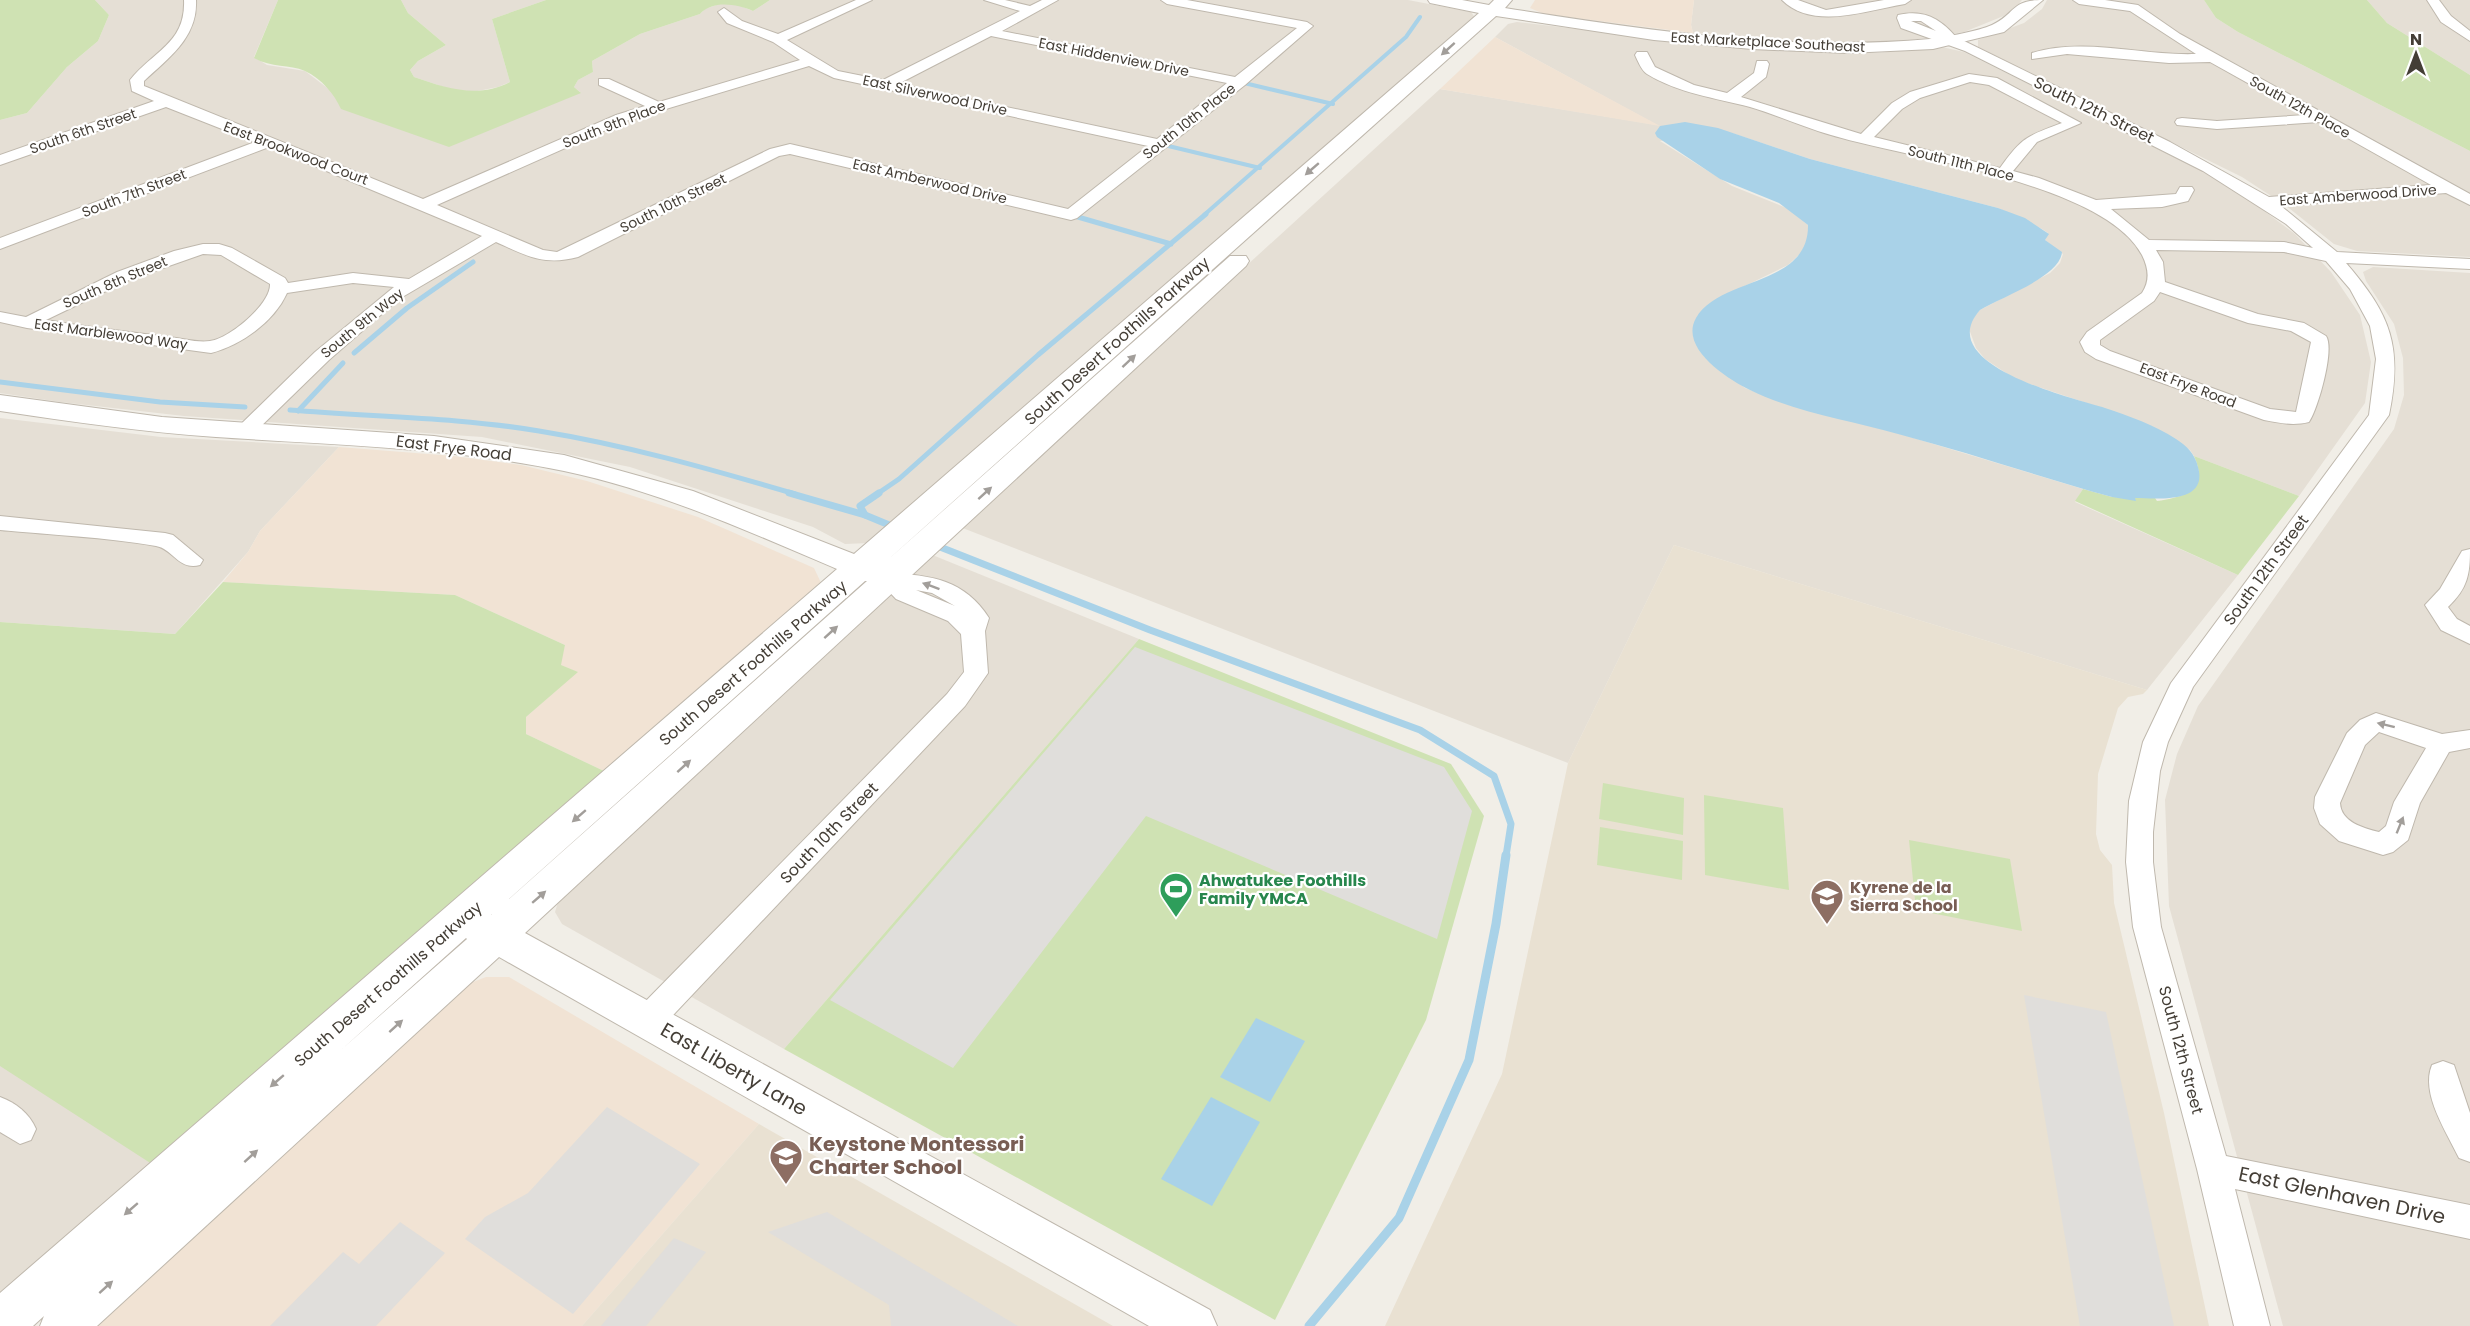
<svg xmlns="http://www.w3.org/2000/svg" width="2470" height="1326" font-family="Poppins,sans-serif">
	<rect width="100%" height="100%" fill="#f1eee7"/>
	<g fill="#e5dfd5">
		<polygon points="95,0 278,0 254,57 267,65 305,71 334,93 580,92 574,87 578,80 593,72 592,61 640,34 700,14 705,9 719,4 736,4 753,11 770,0 1408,0 1471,12 1476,19 869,543 845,544 813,527 630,467 482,437 184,416 60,402 0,393 0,120 27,113 67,67 98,41 109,15"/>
		<polygon points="401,0 546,0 492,19 510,82 498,87 473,92 450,89 414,77 410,70 418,61 446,45 408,13"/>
		<polygon points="1694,0 2022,0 2011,13 1964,32 1905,41 1846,44 1693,33 1691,25"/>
		<polygon points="2047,0 2204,0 2216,18 2238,32 2470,151 2470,257 2357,251 2334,244 2285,205 2242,177 1978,47 1978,40 2024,23 2042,9"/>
		<polygon points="2367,0 2470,0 2470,75 2387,23"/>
		<polygon points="1517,22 1714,45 1877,53 1942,47 1964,52 2228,184 2295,234 2331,272 2360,315 2371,362 2365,403 2299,496 2194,456 2190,450 2155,428 2134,419 2015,379 1985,359 1976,348 1969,329 1971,320 1980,310 2050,273 2060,263 2063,254 2045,240 2048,233 2042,229 1998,208 1810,159 1732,133 1660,141 1732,186 1789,209 1808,225 1808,241 1801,253 1788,265 1722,297 1693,327 1693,336 1704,356 1745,388 1792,406 1897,433 2083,489 2075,502 2238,575 2147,690 1674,545 1568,763 960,527 1440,89 1657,125 1495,37 1508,24"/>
		<polygon points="2373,267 2470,273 2470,1326 2283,1326 2169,906 2165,800 2177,754 2198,706 2394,429 2404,395 2403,358 2394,324 2366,281 2363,272"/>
		<polygon points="0,418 161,437 339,447 260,531 248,552 175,634 0,622"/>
		<polygon points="930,554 1139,639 784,1049 562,924 555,912 559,899"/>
		<polygon points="0,1064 158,1163 0,1299"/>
	</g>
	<g fill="#f1e3d4">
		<polygon points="1535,0 1694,0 1691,25 1693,33 1544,14 1530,8"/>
		<polygon points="1495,37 1660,126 1440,89"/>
		<polygon points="339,447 453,456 521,465 587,481 698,517 814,568 823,587 606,772 526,734 526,717 577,672 560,665 565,645 455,595 223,582 248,552 260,531"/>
		<polygon points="486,977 509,977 759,1124 582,1326 92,1326 460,987"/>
	</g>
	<g fill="#e9e1d2">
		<polygon points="1674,545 2147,690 2143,694 2128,697 2118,708 2098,774 2096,834 2100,850 2112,865 2114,903 2164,1113 2209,1326 1385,1326 1502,1074 1568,763"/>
		<polygon points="759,1124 1113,1326 582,1326"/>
	</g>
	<g fill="#cfe2b3">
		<polygon points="0,0 95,0 109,15 98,41 67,67 27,113 0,120"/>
		<path d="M278 0H401L408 13 446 45 418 61 410 70 414 77C446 88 478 99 510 82L492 19 546 0H770L753 11C736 4 713 0 700 14L640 34 592 61 593 72 578 80 574 87 581 93 449 147 341 109C334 94 322 79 305 71 289 64 272 68 254 58Z"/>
		<polygon points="2204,0 2367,0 2387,23 2470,75 2470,151 2238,32 2216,18"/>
		<path d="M2194 456 2299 496 2238 575 2075 501 2083 489 2112 497 2155 498 2157 501C2186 497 2209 489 2194 456Z"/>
		<polygon points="223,582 455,595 565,645 561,665 578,672 526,717 526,734 606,772 158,1168 0,1066 0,622 175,634"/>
		<polygon points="1139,639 1451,764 1484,816 1426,1020 1275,1320 784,1049"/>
		<polygon points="1603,783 1684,798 1683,835 1599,819"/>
		<polygon points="1704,795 1783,808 1789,890 1705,875"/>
		<polygon points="1600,827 1683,841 1682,880 1597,865"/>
		<polygon points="1909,840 2010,859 2022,931 1916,910"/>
	</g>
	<g fill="#e0dedb">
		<polygon points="1135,647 1444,767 1472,811 1437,939 1146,816 953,1068 830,1000"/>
		<polygon points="2024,995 2106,1012 2174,1326 2080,1326"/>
		<polygon points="607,1107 700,1164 573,1314 465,1239 485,1217 528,1193"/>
		<polygon points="827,1212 1018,1326 891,1326 889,1305 768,1232"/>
		<polygon points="400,1222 445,1253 376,1326 270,1326 343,1252 359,1264"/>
		<polygon points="674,1238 706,1252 646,1326 601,1326"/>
	</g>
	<g fill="#a9d2e8">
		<path d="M1685 122 1718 128 1810 159 1998 208 2025 218 2049 234 2045 240 2062 252C2060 277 2001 297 1980 310 1931 365 2073 398 2105 408 2129 416 2155 425 2176 439 2187 446 2195 454 2198 467 2209 505 2154 498 2135 498L2136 501 2112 497C2040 477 1970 453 1898 434 1849 420 1797 413 1750 390 1727 379 1679 348 1696 318 1720 276 1809 287 1808 225L1779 203 1720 179 1657 137 1655 133 1660 126Z"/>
		<polygon points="1256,1018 1305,1041 1270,1102 1220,1077"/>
		<polygon points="1211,1097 1260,1122 1212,1206 1161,1179"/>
	</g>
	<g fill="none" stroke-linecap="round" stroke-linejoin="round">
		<g stroke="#a9d2e8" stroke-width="4">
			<polyline points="1240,82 1333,104"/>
			<polyline points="1160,144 1260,168"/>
			<polyline points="1204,215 1406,37 1420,17"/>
		</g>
		<g stroke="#a9d2e8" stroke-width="5">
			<polyline points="1071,215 1171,244"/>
			<polyline points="354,353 407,308 473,262"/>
			<polyline points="0,382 160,402 245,407"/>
			<path d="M290 410C373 417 457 417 539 431 626 445 710 469 795 494"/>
			<polyline points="298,411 343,363"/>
			<polyline points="877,494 899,479 1038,355 1206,214"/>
		</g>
		<g stroke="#a9d2e8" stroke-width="7">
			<polyline points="789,493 865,515"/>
			<polyline points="879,493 860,506 865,515 894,527"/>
			<polyline points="935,545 1150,630 1420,730 1494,776 1511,824 1506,856"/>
		</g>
		<polyline stroke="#a9d2e8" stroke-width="9" points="1309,1326 1399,1218 1469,1060 1496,924 1506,855"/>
		<defs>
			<g id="minor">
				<path d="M184 0H196C198 37 169 58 144 81V86L423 199 616 115 645 106 599 85V79H609L659 102 800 60 773 42 727 23 718 12 724 8 742 21 778 34 856 0H872L787 40 838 71 883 80 1020 11 984 0H1005L1030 6 1042 0H1058L1002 31 1235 77 1297 28 1167 4 1161 0H1187L1307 22 1313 26 1245 85 1077 218 1071 220 790 154 779 156 578 257C544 266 527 256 496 242L399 299 329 360 252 435H238L235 431 238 427 315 352 394 287 353 283 287 293C274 322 241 345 211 353L27 328 0 322V312L26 317 117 272 174 251 203 244H219L232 248 285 278 288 283 353 273 409 279 482 236 269 147 0 249V238L255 142 166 107 0 165V155L154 101 132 91 130 80C153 51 186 43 184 0ZM991 36 1227 83 1157 139 898 84ZM809 66 834 78 1148 146 1068 209 790 144 770 149 557 252 543 250 437 205 626 121ZM203 254 221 255 270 284C271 304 229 339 210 341 197 343 181 338 169 337 128 332 87 327 46 320L129 280Z"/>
				<path d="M1782 0H1798L1826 10 1884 0H1911L1905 4C1868 10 1813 31 1782 0Z"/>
				<path d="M2073 0H2105L2138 5 2180 34 2470 194V205L2446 193 2281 206 2337 252 2470 259V269L2346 263C2391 315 2403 347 2389 415L2193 687 2168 742 2160 771 2153 832V862L2161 927 2226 1156 2470 1205V1239L2235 1189 2270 1326H2234L2197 1169 2133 927 2126 862 2129 801 2143 742 2171 683 2369 415 2376 359 2370 326 2350 289 2326 261 2284 252 2156 250 2163 262 2165 282 2258 314 2304 323 2326 336C2335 349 2318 409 2309 422 2293 426 2280 423 2264 420L2096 359 2085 352 2080 342 2087 332 2142 293C2150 281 2149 269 2142 255 2104 183 1907 158 1831 135 1804 127 1777 115 1750 107 1715 98 1678 93 1647 74 1641 70 1638 61 1635 55L1637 52H1647L1655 67 1694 85 1727 93 1754 73 1757 61H1767L1769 64 1766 77 1741 97 1861 134 1892 103 1910 92 1969 74 1997 78 2081 123 2037 142 2013 171 2039 178 2096 200 2176 194 2180 187H2192L2194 190 2188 201 2162 207 2111 209 2149 240 2284 242 2313 248 2286 224 2203 171 1965 51 1901 28 1897 18 1898 15C1923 9 1940 18 1956 37L2170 142 2269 197 2431 185 2319 122 2217 129 2177 125 2175 122 2177 119 2182 118 2217 121 2305 115 2210 62 2169 63 2067 54 2032 59V53C2084 37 2143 56 2196 54L2130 11 2079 4ZM1911 21H1921L1936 31ZM1970 82 1989 85 2062 123C2027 136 2022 137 2000 168L1874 137 1902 109 1920 98ZM2160 292 2248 323 2291 331 2311 342 2296 412 2270 409 2110 351 2100 345V340L2154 301Z"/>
				<polygon points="2427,0 2439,0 2451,16 2470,31 2470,41 2441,22"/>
				<path d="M0 516 165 533 173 535 203 560 200 565C179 571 173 549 156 546 105 537 51 535 0 530Z"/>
				<path d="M2470 549C2470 574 2468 588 2448 607L2457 619 2470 626V644L2441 630 2425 605 2440 589 2462 551Z"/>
				<path d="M889 573C931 575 965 580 989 618L985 631 988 673 965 706 659 1030 648 1033 637 1030 633 1020 637 1010 947 694 964 672 961 634 948 621 896 599 878 580 881 575ZM916 590 932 593 955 606Z"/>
				<path d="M2376 713 2442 734 2470 730V748L2449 752 2420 803 2408 840 2393 852 2383 855 2339 841 2320 824 2314 808 2315 797 2347 733 2360 720ZM2379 732 2426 748 2394 802 2386 826 2379 832C2363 828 2341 822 2340 803L2365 745Z"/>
				<path d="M2443 1061 2454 1065 2470 1113V1162L2459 1158C2447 1133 2420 1093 2432 1065Z"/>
				<path d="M0 1097C16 1103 29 1113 36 1129L31 1140 20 1144 0 1132Z"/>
			</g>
			<path id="tertiary" d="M1428 0H1462L1489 5 1494 0H1512L1505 8C1644 30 1789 52 1930 39 1946 37 1979 31 1992 25 2017 13 2010 0 2043 0L2004 32 1933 49 1848 53 1752 49 1654 40 1496 16 882 565 1230 256H1246L1249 261 1246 266 525 933 1210 1310 1217 1326H1149L499 957 97 1326H40L44 1316 33 1326H0V1293L837 569C748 531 659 491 564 471 450 447 332 445 216 437 144 432 72 422 0 411V395L162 417 434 436 564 455 693 491 854 554 1479 13 1430 3ZM865 581H867L491 915ZM466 938 467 939 342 1049Z"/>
		</defs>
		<use href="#minor" stroke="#bfb8ad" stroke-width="2"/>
		<use href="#tertiary" stroke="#bfb8ad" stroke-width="2"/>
		<use href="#minor" fill="#fff" fill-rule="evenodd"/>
		<use href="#tertiary" fill="#fff" fill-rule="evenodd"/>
	</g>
	<defs><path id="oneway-solid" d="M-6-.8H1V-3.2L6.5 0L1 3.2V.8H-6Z" transform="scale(1.5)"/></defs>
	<g fill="#a29e9a">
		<use href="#oneway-solid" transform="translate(1448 49) rotate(138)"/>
		<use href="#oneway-solid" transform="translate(1312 169) rotate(139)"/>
		<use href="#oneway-solid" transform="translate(1129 361) rotate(-43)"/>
		<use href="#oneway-solid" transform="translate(985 493) rotate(-42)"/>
		<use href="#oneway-solid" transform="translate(931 586) rotate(-160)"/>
		<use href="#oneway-solid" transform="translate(831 632) rotate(-42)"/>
		<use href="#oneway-solid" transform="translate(2386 725) rotate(-166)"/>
		<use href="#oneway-solid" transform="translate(684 766) rotate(-42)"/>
		<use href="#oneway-solid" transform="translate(579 816) rotate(139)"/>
		<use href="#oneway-solid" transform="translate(2400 825) rotate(-68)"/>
		<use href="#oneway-solid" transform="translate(539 897) rotate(-41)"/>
		<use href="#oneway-solid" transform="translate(396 1026) rotate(-42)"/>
		<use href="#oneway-solid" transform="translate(277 1081) rotate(139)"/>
		<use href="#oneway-solid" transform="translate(251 1156) rotate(-42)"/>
		<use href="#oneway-solid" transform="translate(131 1209) rotate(139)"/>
		<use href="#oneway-solid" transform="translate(106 1287) rotate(-42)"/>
	</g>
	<defs>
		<symbol id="stadium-pin" viewBox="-11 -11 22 30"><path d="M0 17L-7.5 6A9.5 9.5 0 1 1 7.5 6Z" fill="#2e9e5b" stroke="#fff"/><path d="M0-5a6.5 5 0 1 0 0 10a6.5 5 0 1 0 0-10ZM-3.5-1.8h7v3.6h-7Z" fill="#fff"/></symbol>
		<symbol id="school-pin" viewBox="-11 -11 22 30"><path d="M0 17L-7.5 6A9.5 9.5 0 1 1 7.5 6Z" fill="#8d6e63" stroke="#fff"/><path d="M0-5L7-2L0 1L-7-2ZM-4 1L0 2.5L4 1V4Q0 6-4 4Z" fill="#fff"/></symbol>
	</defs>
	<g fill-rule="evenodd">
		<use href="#stadium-pin" x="1157" y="870" width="38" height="52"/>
		<use href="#school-pin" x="1808" y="877" width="38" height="52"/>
		<use href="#school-pin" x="767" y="1137" width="38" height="52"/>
	</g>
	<g text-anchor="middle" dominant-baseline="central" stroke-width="4.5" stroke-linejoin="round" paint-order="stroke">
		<g font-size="14" fill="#443e36" stroke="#fff">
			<text transform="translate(1768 42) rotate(3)">East Marketplace Southeast</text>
			<text transform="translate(1114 57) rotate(11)">East Hiddenview Drive</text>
			<text transform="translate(935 95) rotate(12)">East Silverwood Drive</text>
			<text transform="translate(2300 107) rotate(29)">South 12th Place</text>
			<text transform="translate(1189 121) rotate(-38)">South 10th Place</text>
			<text transform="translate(614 124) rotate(-21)">South 9th Place</text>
			<text transform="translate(83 131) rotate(-19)">South 6th Street</text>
			<text transform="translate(296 153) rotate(21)">East Brookwood Court</text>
			<text transform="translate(1961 163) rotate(14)">South 11th Place</text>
			<text transform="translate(930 181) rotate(13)">East Amberwood Drive</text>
			<text transform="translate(134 193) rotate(-21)">South 7th Street</text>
			<text transform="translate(2358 195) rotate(-4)">East Amberwood Drive</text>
			<text transform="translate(673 203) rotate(-26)">South 10th Street</text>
			<text transform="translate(115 282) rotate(-23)">South 8th Street</text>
			<text transform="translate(362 323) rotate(-39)">South 9th Way</text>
			<text transform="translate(111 334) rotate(8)">East Marblewood Way</text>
			<text transform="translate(2188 385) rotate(21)">East Frye Road</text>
		</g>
		<g font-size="16" fill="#443e36" stroke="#fff">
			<text transform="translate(2094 110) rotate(26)">South 12th Street</text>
			<text transform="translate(1117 341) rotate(-42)">South Desert Foothills Parkway</text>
			<text transform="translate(454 448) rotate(7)">East Frye Road</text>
			<text transform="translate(2266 570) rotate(-54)">South 12th Street</text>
			<text transform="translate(753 663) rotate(-41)">South Desert Foothills Parkway</text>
			<text transform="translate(829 833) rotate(-46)">South 10th Street</text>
			<text transform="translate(388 984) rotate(-41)">South Desert Foothills Parkway</text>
			<text transform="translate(2181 1050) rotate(75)">South 12th Street</text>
		</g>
		<g font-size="16" font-weight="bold" fill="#27864d" stroke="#fff" text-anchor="start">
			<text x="1199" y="880">Ahwatukee Foothills<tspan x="1199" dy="18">Family YMCA</tspan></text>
		</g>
		<g font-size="16" font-weight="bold" fill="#785e54" stroke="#fff" text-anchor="start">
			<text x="1850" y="887">Kyrene de la<tspan x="1850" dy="18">Sierra School</tspan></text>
		</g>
		<g font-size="20" fill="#443e36" stroke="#fff">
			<text transform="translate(734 1069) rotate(30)">East Liberty Lane</text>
			<text transform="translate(2342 1195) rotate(12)">East Glenhaven Drive</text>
		</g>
		<g font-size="20" font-weight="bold" fill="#785e54" stroke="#fff" text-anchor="start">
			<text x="809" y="1144">Keystone Montessori<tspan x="809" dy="23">Charter School</tspan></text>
		</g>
	</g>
	<g transform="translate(2416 54)" stroke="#ffffff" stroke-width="4.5" paint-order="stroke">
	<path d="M0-4.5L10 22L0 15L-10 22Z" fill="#443e36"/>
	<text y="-9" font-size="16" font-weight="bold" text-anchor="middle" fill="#443e36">N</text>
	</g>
</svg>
